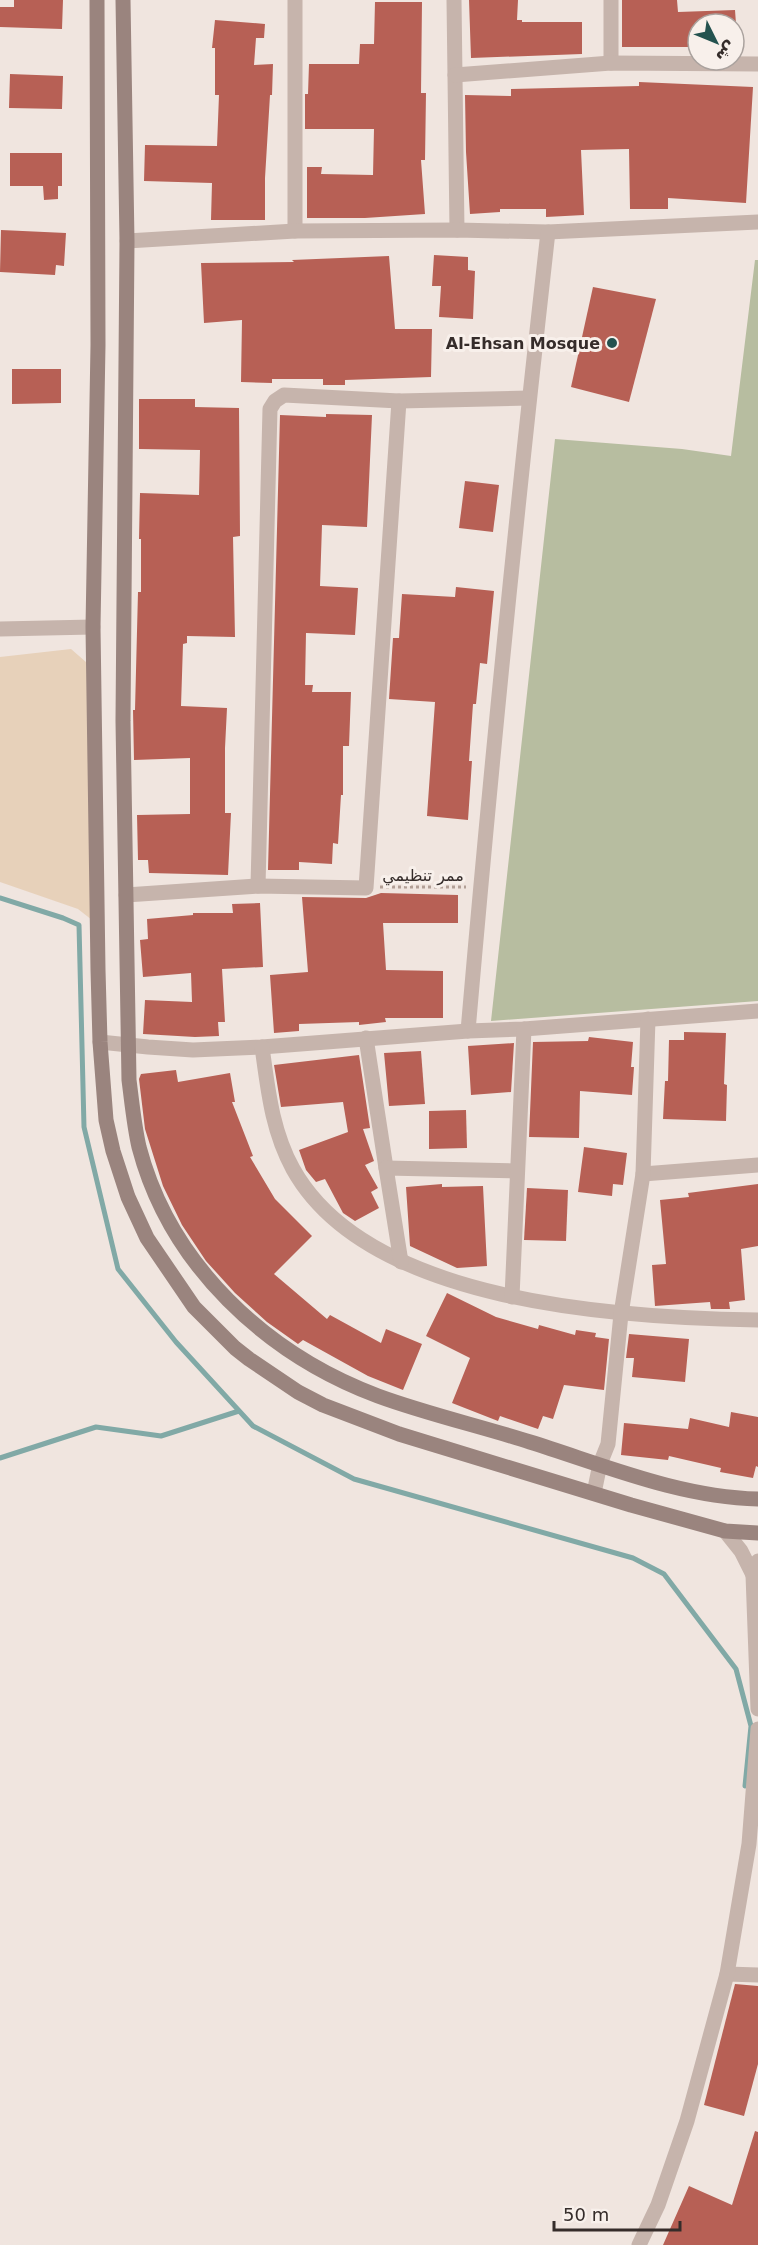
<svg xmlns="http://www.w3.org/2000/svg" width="758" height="2245" font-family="'DejaVu Sans',Cairo,sans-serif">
	<rect width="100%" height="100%" fill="#f0e5df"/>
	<polygon fill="#b7bda0" points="755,260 758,260 758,1001 491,1021 555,439 682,449 731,456"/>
	<polygon fill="#e7d1ba" points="71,649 94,669 92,920 78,909 0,882 0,657"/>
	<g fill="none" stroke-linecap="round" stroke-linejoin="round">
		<g stroke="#81a9a6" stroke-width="5">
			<polyline points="0,898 63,918 79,925 84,1127 118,1269 176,1342 253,1426 354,1479 633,1558 664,1574 736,1669 751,1726 745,1786"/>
			<polyline points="0,1458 96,1427 161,1436 239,1411"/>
		</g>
	</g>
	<g fill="#b76055">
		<polygon points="14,0 63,0 62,29 0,27 0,7 14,7"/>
		<polygon points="469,0 518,0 517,20 522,20 522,22 582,22 582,54 471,58"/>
		<polygon points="622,0 677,0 678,12 735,10 736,24 698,24 698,47 622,47"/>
		<polygon points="375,2 422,2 421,93 426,93 425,160 421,160 425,214 365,218 307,218 307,167 322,167 321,174 373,175 374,129 305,129 305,94 308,94 309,64 359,64 360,44 374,44"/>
		<polygon points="215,20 265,24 264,38 256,38 254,65 273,64 272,95 270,95 265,178 265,220 211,220 212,183 144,181 145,145 217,146 219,95 215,95 215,48 212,48"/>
		<polygon points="10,74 63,76 62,109 9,108"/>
		<polygon points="639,82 753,87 746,203 668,198 668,209 630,209 629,149 581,150 584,215 546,217 546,209 500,209 500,212 470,214 466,152 465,95 511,96 511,89 639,86"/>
		<polygon points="10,153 62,153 62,186 58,186 58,199 44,200 43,186 10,186"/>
		<polygon points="1,230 66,233 64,266 56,265 55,275 0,272"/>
		<polygon points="434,255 468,257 468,270 475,271 473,319 439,317 441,286 432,286"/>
		<polygon points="389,256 395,329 432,329 431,377 345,380 345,385 323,385 323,379 272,379 272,383 241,382 242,320 204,323 201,263 294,262 292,260"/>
		<polygon points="593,287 656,299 629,402 571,387"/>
		<polygon points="12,369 61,369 61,403 12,404"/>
		<polygon points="139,399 195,399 195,407 239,408 240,536 233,537 235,637 187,636 187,643 183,644 181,706 227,708 225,748 225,813 231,813 228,875 149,873 148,860 138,860 137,815 190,814 190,758 134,760 133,710 135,710 138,592 141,592 141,539 139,539 140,493 199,495 200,450 139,449"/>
		<polygon points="326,414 372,415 367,527 322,525 320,586 358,588 355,635 306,633 305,685 313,685 312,692 351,692 349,746 343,746 343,795 341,795 338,844 333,843 332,864 299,862 299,870 268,870 280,415 326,417"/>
		<polygon points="465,481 499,485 493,532 459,528"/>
		<polygon points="456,587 494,591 487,664 480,663 476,704 473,704 469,761 472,761 468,820 427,816 435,702 389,699 393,638 399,638 402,594 455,597"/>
		<polygon points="381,893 458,895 458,923 383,923 386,970 443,971 443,1018 385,1018 386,1022 359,1025 359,1022 299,1024 299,1031 274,1033 270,975 308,972 302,897 366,898"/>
		<polygon points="260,903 263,967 222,969 225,1022 218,1022 219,1036 195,1037 143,1034 145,1000 192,1002 191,973 143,977 140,940 148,939 147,919 193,915 193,913 233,913 232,904"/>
		<polygon points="684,1032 726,1033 724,1084 727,1085 726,1121 663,1119 665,1081 668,1081 669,1040 684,1040"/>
		<polygon points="589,1037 633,1042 631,1067 634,1067 632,1095 580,1091 579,1138 529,1137 533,1042 588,1041"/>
		<polygon points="514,1043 511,1092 471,1095 468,1046"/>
		<polygon points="421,1051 425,1104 389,1106 384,1053"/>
		<polygon points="359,1055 370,1128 363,1129 374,1161 365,1165 378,1188 371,1192 379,1208 355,1221 343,1213 325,1179 316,1182 306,1170 299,1150 348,1132 343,1102 281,1107 274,1065"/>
		<polygon points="176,1070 178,1082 230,1073 235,1102 232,1102 253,1156 250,1157 275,1199 312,1236 274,1274 327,1319 330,1315 381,1343 386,1329 422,1344 403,1390 368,1376 303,1340 298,1344 267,1322 235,1293 206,1261 182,1225 163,1186 145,1129 139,1079 141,1074"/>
		<polygon points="466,1110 467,1148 429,1149 429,1111"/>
		<polygon points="584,1147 627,1153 623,1185 613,1184 612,1196 578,1192"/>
		<polygon points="442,1184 442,1187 483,1186 487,1266 457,1268 410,1246 406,1187"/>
		<polygon points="758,1184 758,1246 741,1249 745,1300 729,1302 730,1309 711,1309 710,1302 655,1306 652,1265 666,1264 660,1200 689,1197 688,1193"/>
		<polygon points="527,1188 568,1190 566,1241 524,1240"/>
		<polygon points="447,1293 496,1317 538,1329 539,1325 575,1335 576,1330 596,1333 595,1337 609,1339 604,1390 564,1385 553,1419 543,1416 538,1429 500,1416 498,1421 452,1403 470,1358 426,1336"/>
		<polygon points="629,1334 689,1339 685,1382 632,1377 634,1358 626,1358"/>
		<polygon points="731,1412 758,1417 758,1467 756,1466 753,1478 720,1472 721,1468 669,1456 668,1460 621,1455 624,1423 688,1429 690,1418 729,1427"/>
		<polygon points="735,1984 758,1986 758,2064 744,2116 704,2105"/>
		<polygon points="755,2131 758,2132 758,2245 663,2245 689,2186 732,2205"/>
	</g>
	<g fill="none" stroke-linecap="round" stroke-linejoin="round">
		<polyline stroke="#b29f96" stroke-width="3" stroke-dasharray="3 3" stroke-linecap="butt" points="380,887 466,887"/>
		<g stroke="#c6b4ac" stroke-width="15">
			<polyline points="454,0 457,230"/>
			<polyline points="611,63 611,0"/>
			<polyline points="455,75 611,63 758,64"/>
			<polyline points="295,231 295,0"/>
			<polyline points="127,241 295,231 457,230 548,232 758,222"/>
			<polyline points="0,629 93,627"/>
			<polyline points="258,886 270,409 275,401 284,395 399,401 529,398"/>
			<polyline points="126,895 258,886 366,888 399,401"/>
			<path d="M468 1031C491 764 518 498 548 232"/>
			<polyline points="366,1038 386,1168"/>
			<polyline points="100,1042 148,1047 193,1050 262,1047 468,1031 524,1029 758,1011"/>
			<path d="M262 1047C268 1090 272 1131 293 1169 368 1304 621 1318 758 1320"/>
			<polyline points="643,1174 758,1165"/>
			<polyline points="401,1262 386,1168 516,1171"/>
			<polyline points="512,1297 524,1029"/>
			<polyline points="594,1493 600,1464 608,1444 621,1314 643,1174 648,1019"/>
			<polyline points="725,1531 741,1551 753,1575"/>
			<polyline points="758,1561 753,1575 758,1709"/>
			<polyline points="727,1974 758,1975"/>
			<polyline points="639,2245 658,2205 687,2121 727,1974 749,1844 758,1729"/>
		</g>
		<g stroke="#9a847e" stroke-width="15">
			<polyline points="97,0 98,345 93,627 98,970 100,1042 106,1120 113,1151 128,1197 147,1238 194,1307 235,1348 249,1359 298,1392 323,1405 399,1434 631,1505 725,1531 758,1533"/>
			<path d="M123 0 127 241 123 721 129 1080C132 1103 134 1125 139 1147 170 1265 266 1354 378 1396 427 1414 480 1426 530 1442 604 1465 679 1497 758 1499"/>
		</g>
	</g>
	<circle fill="#24524f" stroke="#f8f0eb" stroke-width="2" cx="612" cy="343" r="6"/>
	<g text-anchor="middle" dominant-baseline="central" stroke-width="6" stroke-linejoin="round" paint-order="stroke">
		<g font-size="16" font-weight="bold" fill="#352c2a" stroke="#f8f0eb" text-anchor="end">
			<text x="600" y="343">Al-Ehsan Mosque</text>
		</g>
		<g font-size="16" fill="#352c2a" stroke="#f8f0eb">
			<text x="423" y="875">ممر تنظيمي</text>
		</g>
	</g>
	<g transform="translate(716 42) rotate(133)"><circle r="28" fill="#f8f0eb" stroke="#aaa29e" stroke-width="1.5"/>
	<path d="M0-4.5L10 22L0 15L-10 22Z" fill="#24524f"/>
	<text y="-9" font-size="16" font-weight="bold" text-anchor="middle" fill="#352c2a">ش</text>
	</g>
	<path d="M554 2221v9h126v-9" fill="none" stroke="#352c2a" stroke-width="3"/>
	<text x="563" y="2221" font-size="18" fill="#352c2a" stroke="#f8f0eb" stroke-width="4.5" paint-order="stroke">50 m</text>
</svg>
